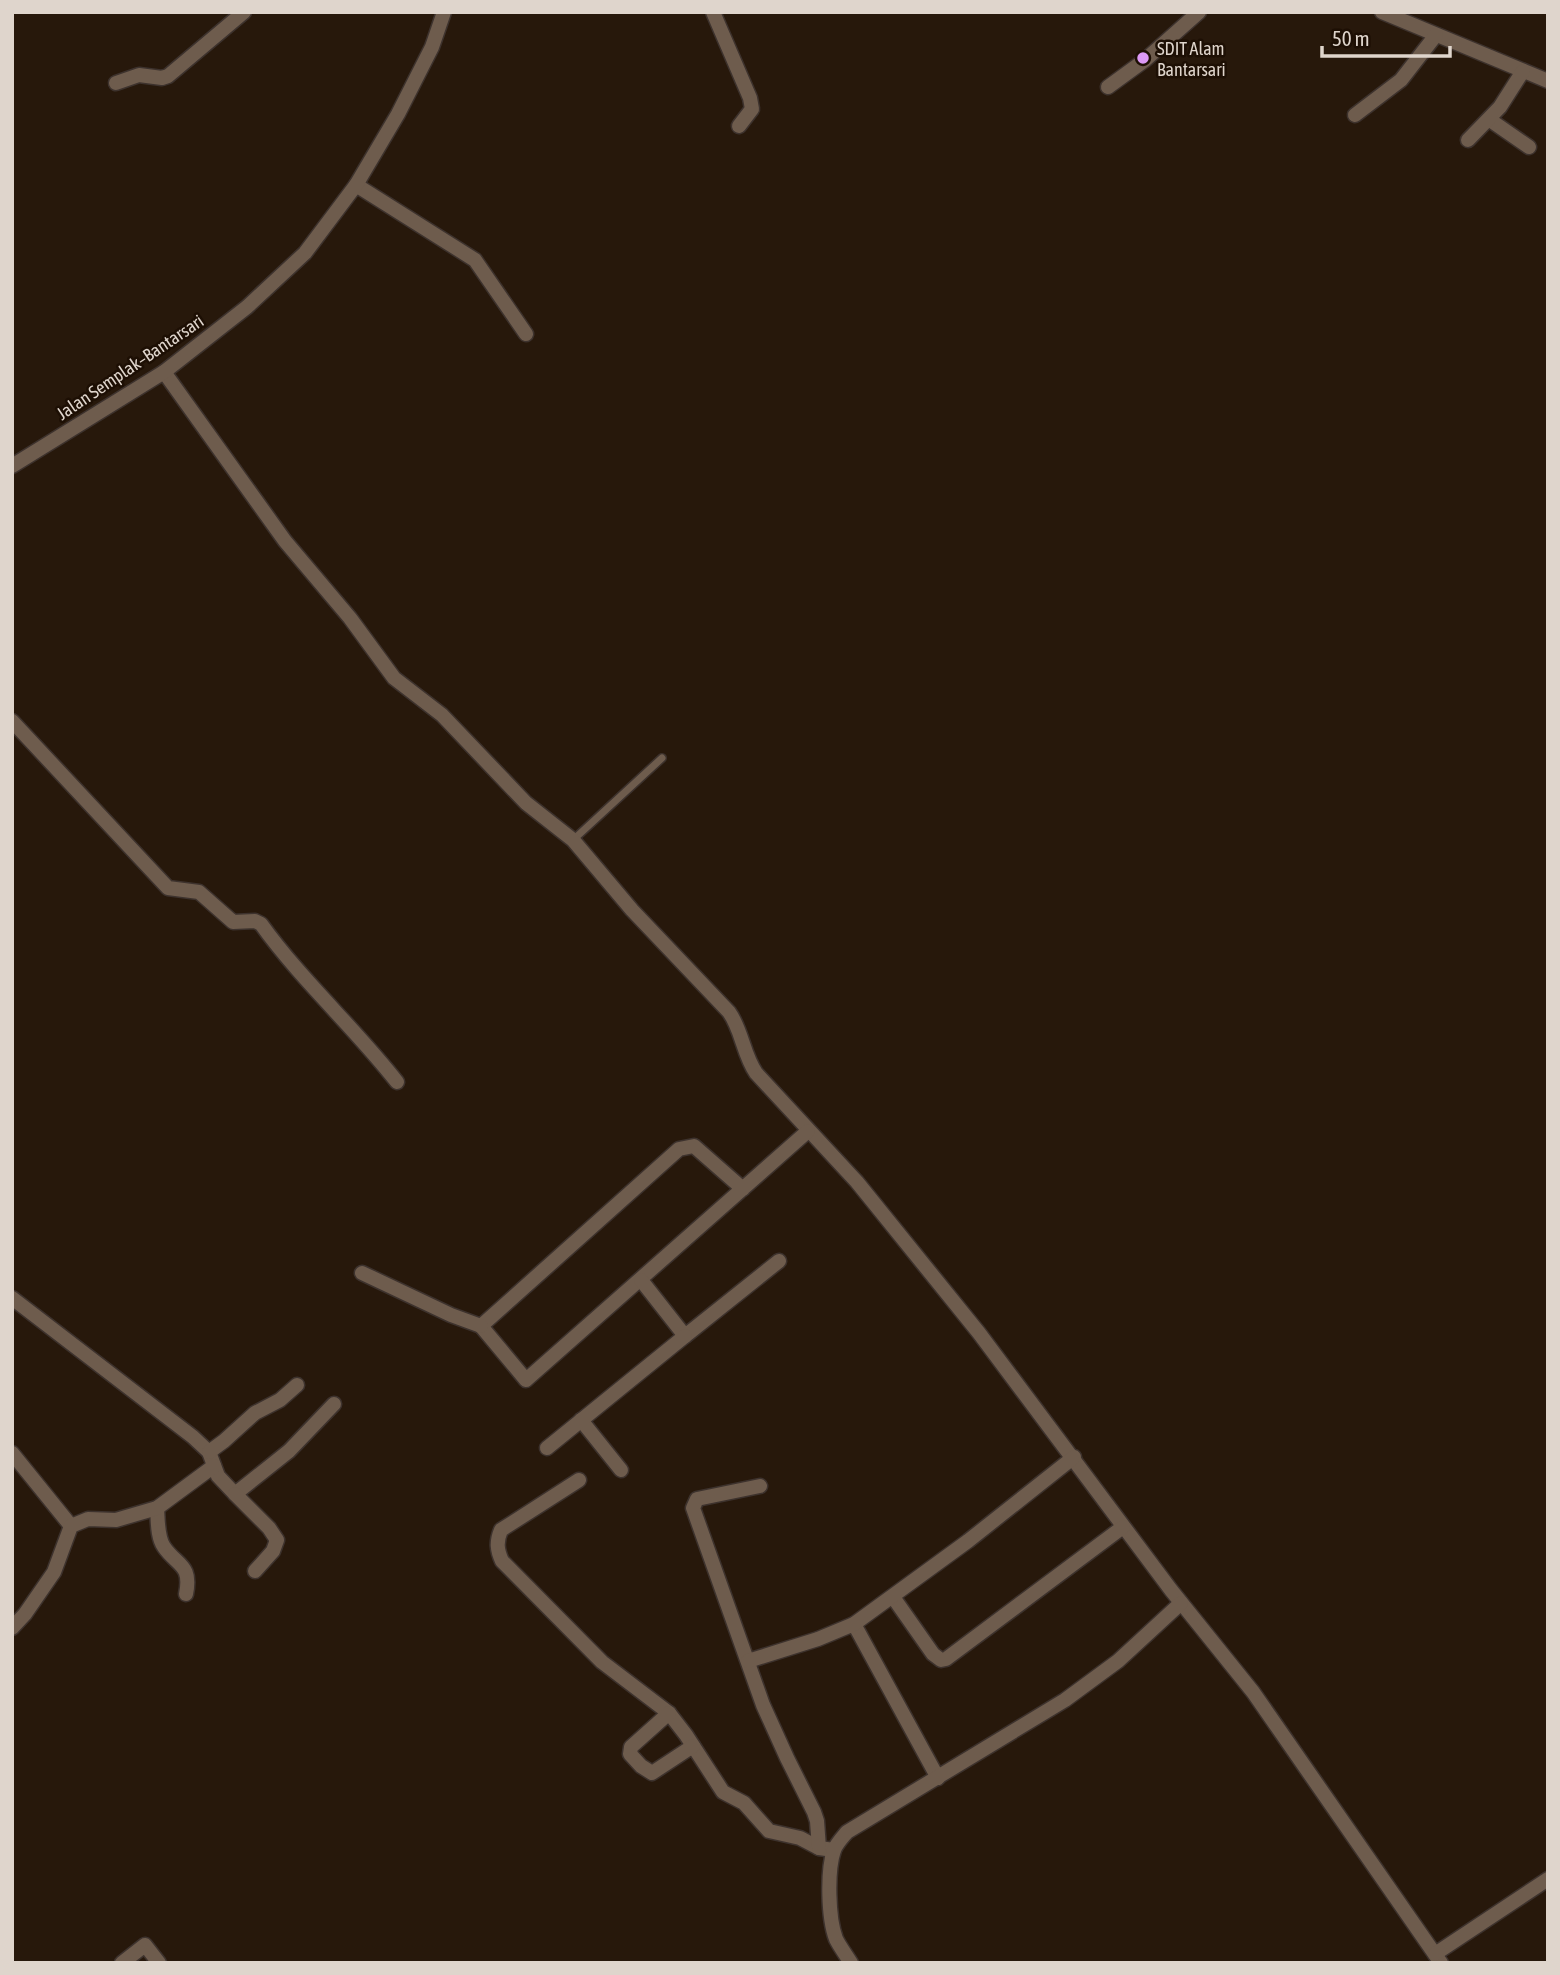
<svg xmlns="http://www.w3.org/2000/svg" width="1560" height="1975" font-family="'Asap Condensed',sans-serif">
	<rect width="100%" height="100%" fill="#27180b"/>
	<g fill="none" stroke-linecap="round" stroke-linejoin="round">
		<defs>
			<polyline id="service" points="573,840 662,758"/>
			<g id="minor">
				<polyline points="713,12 750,98 752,109 739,126"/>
				<polyline points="1382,12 1548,81"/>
				<polyline points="116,83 139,75 162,78 168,76 244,12"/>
				<polyline points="1108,87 1145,60 1199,12"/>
				<polyline points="1355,115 1401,80 1436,35"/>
				<polyline points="1490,120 1529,147"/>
				<polyline points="1468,140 1500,107 1523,71"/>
				<polyline points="356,185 475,260 526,334"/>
				<path d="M164 372 285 541 350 618 394 678 442 715 526 803 573 840 632 910 729 1012C742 1030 743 1054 756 1073L857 1182 979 1333 1171 1590 1253 1692 1441 1963"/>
				<polyline points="12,466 164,372 247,307 305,253 356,185 398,114 432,47 444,12"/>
				<path d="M12 721 168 888 199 892 233 922 255 921 261 924C302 981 354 1027 397 1082"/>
				<polyline points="743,1189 694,1146 679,1149 481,1326 526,1380 808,1131"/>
				<polyline points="362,1273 451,1315 481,1326"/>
				<polyline points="641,1280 685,1336 779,1261"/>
				<polyline points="12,1298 193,1437 209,1452 218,1476 235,1494 289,1451 334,1404"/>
				<polyline points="581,1420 621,1470"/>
				<polyline points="547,1448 685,1336"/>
				<polyline points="209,1452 224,1441 255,1413 280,1400 297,1385"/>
				<polyline points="12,1453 71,1526"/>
				<path d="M579 1480 501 1530C496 1542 497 1550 502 1561L602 1662 669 1713 686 1735 723 1792 744 1803 769 1831 800 1838 819 1848 834 1850"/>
				<polyline points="760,1486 697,1499 693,1508 763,1705 787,1758 814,1812 817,1821 819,1848"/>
				<polyline points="235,1494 269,1528 277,1540 273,1551 255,1571"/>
				<path d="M157 1508C158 1520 157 1537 164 1547 177 1566 192 1564 186 1594"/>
				<polyline points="893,1597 933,1654 941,1660 946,1659 1123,1527"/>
				<polyline points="854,1624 938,1778"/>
				<polyline points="12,1628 25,1614 54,1572 71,1526 88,1519 116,1520 157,1508 214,1466"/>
				<polyline points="748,1661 818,1639 854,1624 968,1541 1074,1457"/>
				<polyline points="669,1713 631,1747 630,1754 641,1766 652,1773 693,1746"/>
				<polyline points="1435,1954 1548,1879"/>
				<polyline points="122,1963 145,1945 159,1963"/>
				<path d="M851 1963C846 1955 840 1947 836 1939 828 1918 827 1871 834 1850 837 1843 842 1838 847 1832L1065 1700 1118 1661 1181 1603"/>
			</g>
		</defs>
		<use href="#service" stroke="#3d322d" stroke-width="10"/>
		<use href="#minor" stroke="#3d322d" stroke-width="17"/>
		<use href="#service" stroke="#6e5c4d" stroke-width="7"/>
		<use href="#minor" stroke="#6e5c4d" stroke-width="14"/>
	</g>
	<circle fill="#dc99f5" stroke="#1d0f04" stroke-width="2.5" cx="1143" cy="58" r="7"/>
	<g text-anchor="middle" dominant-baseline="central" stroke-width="5" stroke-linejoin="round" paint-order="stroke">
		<g font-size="18" fill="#dfd5cc" stroke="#1d0f04" text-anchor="start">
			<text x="1157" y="48">SDIT Alam<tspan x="1157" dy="21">Bantarsari</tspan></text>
		</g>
		<g font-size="18" fill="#dfd5cc" stroke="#1d0f04">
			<text transform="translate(130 367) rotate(-34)">Jalan Semplak–Bantarsari</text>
		</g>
	</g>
	<rect width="1560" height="1975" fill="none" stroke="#dfd5cc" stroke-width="28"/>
	<path d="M1322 46v10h128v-10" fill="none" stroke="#dfd5cc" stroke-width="3.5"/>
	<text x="1332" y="46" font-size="21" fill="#dfd5cc" stroke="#1d0f04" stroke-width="5" paint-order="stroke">50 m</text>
</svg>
